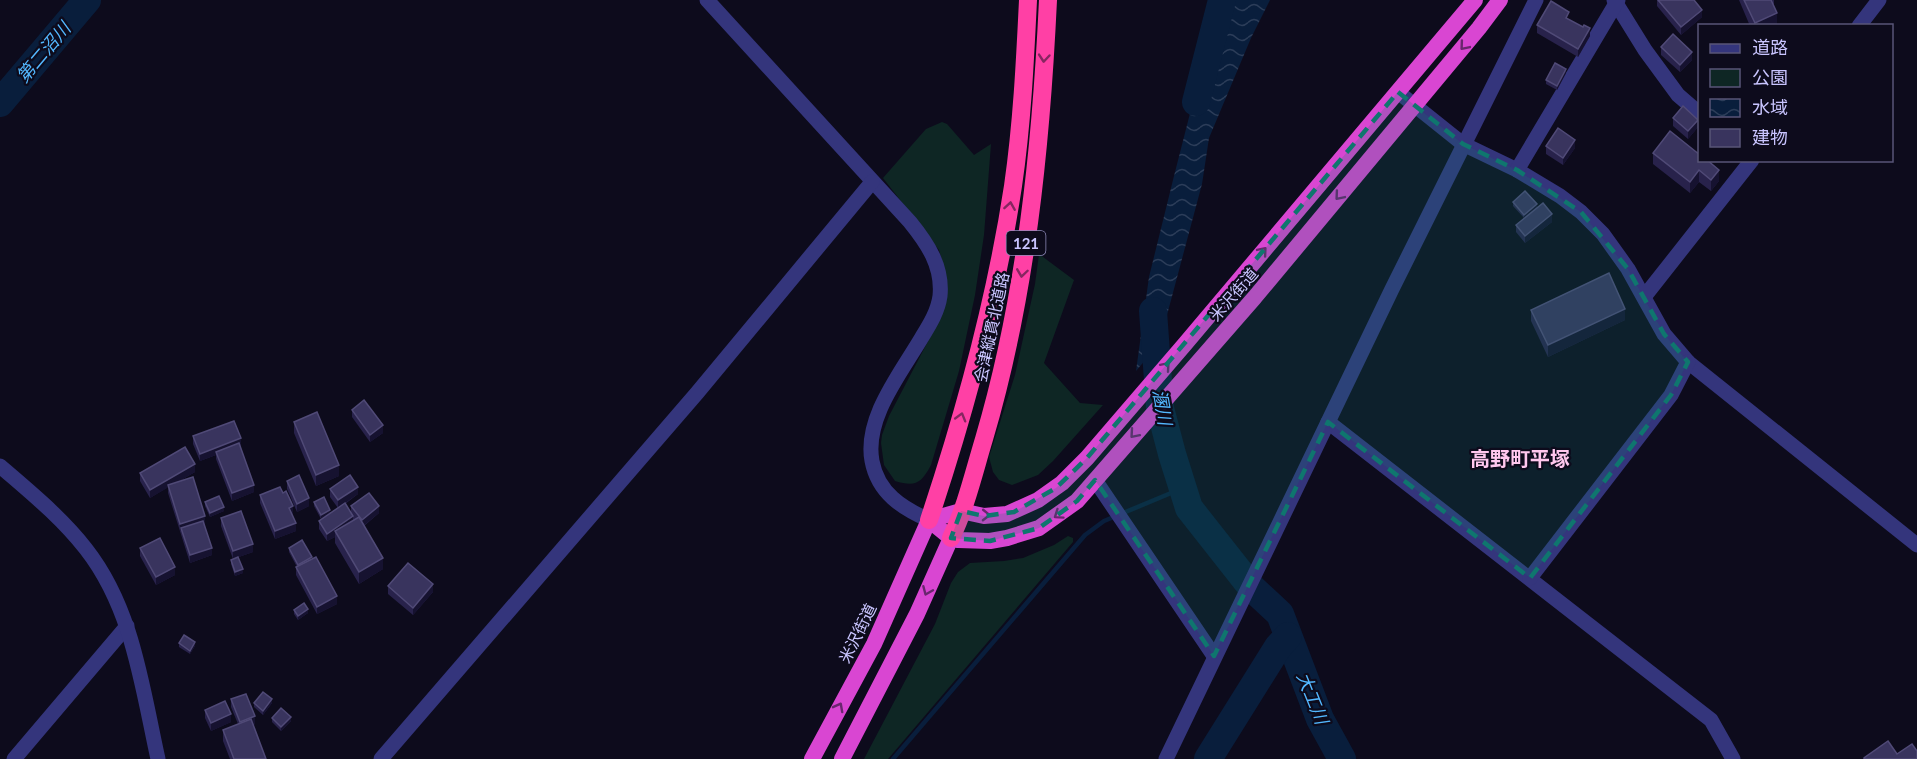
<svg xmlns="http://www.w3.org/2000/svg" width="1917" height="759" font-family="Lato,'Noto Sans JP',sans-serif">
	<defs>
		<pattern id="water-waves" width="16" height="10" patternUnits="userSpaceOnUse" patternTransform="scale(1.5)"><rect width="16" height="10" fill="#091e3c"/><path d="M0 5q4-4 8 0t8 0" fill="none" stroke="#2c3d59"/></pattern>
	</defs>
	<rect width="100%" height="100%" fill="#0d0b1c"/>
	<g fill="#0e2624">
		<path d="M942 122 947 124 974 155 991 144 984 235 975 295 959 371 931 465C921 484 915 487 895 481L884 465 881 443 882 435 889 416 937 324 944 268 939 250 883 178 926 129Z"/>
		<polygon points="1039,254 1074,280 1044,363 1080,403 1103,405 1053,461 1038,475 1012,485 999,480 993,472 989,457 1015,375 1035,284"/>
		<polygon points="1068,536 1073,538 1073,542 888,759 864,759 935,624 951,583 958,572 970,563 1004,561 1023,558 1054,545"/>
	</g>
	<polygon fill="url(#water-waves)" points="1231,0 1270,0 1251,38 1209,138 1202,184 1167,315 1163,339 1136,371 1149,277 1174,176 1197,86 1227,15"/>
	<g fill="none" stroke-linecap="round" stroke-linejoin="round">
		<polyline stroke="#091e3c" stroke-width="4.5" points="893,759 1085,535 1104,521 1183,488"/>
		<g stroke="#091e3c" stroke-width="28">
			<polyline points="1196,102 1222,0"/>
			<polyline points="0,103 87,0"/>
			<polyline points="1153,311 1160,408 1172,454 1189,508 1252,588 1280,614 1320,719 1342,759"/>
			<polyline points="1208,759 1278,647 1288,636"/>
		</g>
		<g stroke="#34357c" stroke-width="15">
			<path d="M707 0 910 222C927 243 943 266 940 296 938 311 930 324 922 337 901 373 864 418 872 461 878 493 902 508 929 520"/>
			<polyline points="1614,0 1645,50 1678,95 1700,114"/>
			<polyline points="1859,26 1879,0"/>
			<polyline points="1398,92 1463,144 1517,170 1560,196 1581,212 1603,234 1628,269 1664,334 1688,362 1917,545"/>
			<polyline points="1517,170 1618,0"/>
			<polyline points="1644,297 1752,160"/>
			<polyline points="1328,422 1711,720 1733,759"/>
			<polyline points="1095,480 1214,656"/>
			<polyline points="1530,578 1671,395 1688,362"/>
			<polyline points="14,759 127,626"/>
			<polyline points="381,759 697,393 872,182"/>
		</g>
		<g stroke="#34357c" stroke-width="15">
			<path d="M0 466C30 492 61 517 86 549 133 609 142 687 158 759"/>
			<polyline points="1166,759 1392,289 1536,0"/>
		</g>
		<g stroke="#d946d2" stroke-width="16">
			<polyline points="929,520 951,538 958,540 990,541 1007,538 1039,528 1077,501 1255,297 1479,28 1500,0"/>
			<polyline points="929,520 961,511 984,516 1007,514 1038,500 1062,483 1087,458 1185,344 1475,0"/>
			<polyline points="812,759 874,644 929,520"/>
			<polyline points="842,759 917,614 951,538"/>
		</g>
		<g stroke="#ff40a5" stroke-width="18">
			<path d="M929 520C965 412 996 298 1013 186 1022 124 1025 62 1028 0"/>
			<path d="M951 538C966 507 974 472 984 439 1026 297 1041 148 1048 0"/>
		</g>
	</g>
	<g fill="#28224b">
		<polygon points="1657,0 1694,0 1702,17 1681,35 1657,6"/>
		<polygon points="1739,0 1774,0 1774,4 1773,4 1777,25 1774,26 1750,26"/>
		<polygon points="1569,20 1590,36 1578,57 1537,33 1537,25"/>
		<polygon points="1661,47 1692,60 1680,72 1661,55"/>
		<polygon points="1566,73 1557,90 1546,84 1546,80"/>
		<polygon points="1673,118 1698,127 1688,139 1673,126"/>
		<polygon points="1670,131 1719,181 1711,191 1699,182 1690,193 1653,164 1653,153"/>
		<polygon points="1546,146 1575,148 1563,165 1546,154"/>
		<polygon points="1513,202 1537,208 1552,222 1525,243 1516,232 1516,225 1524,218 1513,206"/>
		<polygon points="1531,310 1625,320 1548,357 1531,321"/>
		<polygon points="352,410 383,433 370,442 352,417"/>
		<polygon points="294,422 339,476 316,486 294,433"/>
		<polygon points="193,436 241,446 240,446 254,492 232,501 216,459 216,455 200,461 193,444"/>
		<polygon points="195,472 176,483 205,524 204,524 212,555 190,563 168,493 168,487 150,498 140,481 140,473"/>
		<polygon points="287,481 309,506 297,512 287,489"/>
		<polygon points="330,489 358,494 345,504 351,513 351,506 379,513 364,526 383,569 359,584 335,543 335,537 327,541 319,529 319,521 326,516 321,519 314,506 314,502 330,513 338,508 330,497"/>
		<polygon points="260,495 293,514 292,514 296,531 275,539 260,503"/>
		<polygon points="205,502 224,511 210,517 205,506"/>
		<polygon points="221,518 253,552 233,559 221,526"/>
		<polygon points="140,548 175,575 156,585 140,556"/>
		<polygon points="289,548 312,559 337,604 317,614 296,575 296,567 297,567 289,552"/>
		<polygon points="231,560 243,573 235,576 231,564"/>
		<polygon points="388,586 433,592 413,615 388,594"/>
		<polygon points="294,610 308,613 298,620 294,614"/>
		<polygon points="179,643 195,646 190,654 179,647"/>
		<polygon points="231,699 255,724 253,725 266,759 230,759 223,741 223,730 238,724 231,707"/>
		<polygon points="254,703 272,703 263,715 254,707"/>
		<polygon points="205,710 231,722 211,731 205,718"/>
		<polygon points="272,718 291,721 281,731 272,722"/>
	</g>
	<g fill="#161230">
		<polygon points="1702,10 1702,17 1681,35 1681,27"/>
		<polygon points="1777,13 1777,25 1774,26 1755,26 1755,23"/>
		<polygon points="1590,28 1590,36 1578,57 1578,49"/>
		<polygon points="1692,52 1692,60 1680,72 1680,65"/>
		<polygon points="1566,69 1566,73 1557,90 1557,86"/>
		<polygon points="1698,120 1698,127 1688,139 1688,131"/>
		<polygon points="1575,140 1575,148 1563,165 1563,158"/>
		<polygon points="1699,170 1699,182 1690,193 1690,182"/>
		<polygon points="1719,170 1719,181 1711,191 1711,180"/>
		<polygon points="1537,204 1537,208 1524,219 1524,215"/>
		<polygon points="1552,214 1552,222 1525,243 1525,236"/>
		<polygon points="1625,309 1625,320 1548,357 1548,345"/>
		<polygon points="383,425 383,433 370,442 370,435"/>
		<polygon points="241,438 241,446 217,455 216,452 216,455 200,461 200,454"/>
		<polygon points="195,464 195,472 150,498 150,490"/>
		<polygon points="339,465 339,476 316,486 316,475"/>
		<polygon points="254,485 254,492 232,501 232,493"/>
		<polygon points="358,487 358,494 338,508 338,500"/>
		<polygon points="309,498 309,506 297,512 297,504"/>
		<polygon points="293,506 293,514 289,515 289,508"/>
		<polygon points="379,506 379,513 362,527 362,520"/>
		<polygon points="224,507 224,511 210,517 210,513"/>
		<polygon points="330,510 330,514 321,519 321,515"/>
		<polygon points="205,516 205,524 182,531 181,528 180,531 180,524"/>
		<polygon points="353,516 353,524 335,531 335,537 327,541 327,534"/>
		<polygon points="296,523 296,531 275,539 275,531"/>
		<polygon points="253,544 253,552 233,559 233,551"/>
		<polygon points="212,548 212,555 190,563 190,555"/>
		<polygon points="383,558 383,569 359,584 359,572"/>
		<polygon points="175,567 175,575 156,585 156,577"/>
		<polygon points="243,569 243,573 235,576 235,572"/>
		<polygon points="433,584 433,592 413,615 413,608"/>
		<polygon points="337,596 337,604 317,614 317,607"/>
		<polygon points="308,609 308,613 298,620 298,616"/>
		<polygon points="195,642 195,646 190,654 190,651"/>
		<polygon points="272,699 272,703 263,715 263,711"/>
		<polygon points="231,714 231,722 211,731 211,723"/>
		<polygon points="255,716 255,724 240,730 240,722"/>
		<polygon points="291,717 291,721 281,731 281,727"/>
	</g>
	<g fill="#39345e" stroke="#504a77" stroke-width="1.5">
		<polygon points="1658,0 1694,0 1702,10 1681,27"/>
		<polygon points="1744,0 1771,0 1777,13 1755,23"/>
		<polygon points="1551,1 1569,12 1566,18 1583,27 1584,25 1590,28 1578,49 1537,25"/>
		<polygon points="1673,34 1692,52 1680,65 1661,47"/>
		<polygon points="1555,63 1566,69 1557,86 1546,80"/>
		<polygon points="1683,106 1698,120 1688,131 1673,118"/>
		<polygon points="1558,128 1575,140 1563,158 1546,146"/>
		<polygon points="1670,131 1700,155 1700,160 1707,160 1719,170 1711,180 1699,170 1690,182 1653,153"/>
		<polygon points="1525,191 1537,204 1524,215 1513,202"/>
		<polygon points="1543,203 1552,214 1525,236 1516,225"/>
		<polygon points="1609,273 1625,309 1548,345 1531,310"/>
		<polygon points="364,400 383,425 370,435 352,410"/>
		<polygon points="317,412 339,465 316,475 294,422"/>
		<polygon points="234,421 241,438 200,454 193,436"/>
		<polygon points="239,443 254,485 232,493 216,452"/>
		<polygon points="185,447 195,464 150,490 140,473"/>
		<polygon points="299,475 309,498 297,504 287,481"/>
		<polygon points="350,475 358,487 338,500 330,489"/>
		<polygon points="193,477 205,516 180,524 168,485"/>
		<polygon points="280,487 283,493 286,491 293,506 289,508 296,523 275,531 260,495"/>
		<polygon points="369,493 379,506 362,520 351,506"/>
		<polygon points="219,496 224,507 210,513 205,502"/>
		<polygon points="324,497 330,510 321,515 314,502"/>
		<polygon points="345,503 353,516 327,534 319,521"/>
		<polygon points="241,511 253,544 233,551 221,518"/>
		<polygon points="359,517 383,558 359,572 335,531"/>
		<polygon points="203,521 212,548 190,555 181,528"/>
		<polygon points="160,538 175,567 156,577 140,548"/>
		<polygon points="302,540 312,557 298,565 289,548"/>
		<polygon points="238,557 243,569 235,572 231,560"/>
		<polygon points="316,557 337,596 317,607 296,567"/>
		<polygon points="408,563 433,584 413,608 388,586"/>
		<polygon points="304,603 308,609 298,616 294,610"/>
		<polygon points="184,635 195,642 190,651 179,643"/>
		<polygon points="263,692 272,699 263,711 254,703"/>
		<polygon points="246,694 255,716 240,722 231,699"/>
		<polygon points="225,701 231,714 211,723 205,710"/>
		<polygon points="281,708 291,717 281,727 272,718"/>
		<polygon points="251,719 266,759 234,759 223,730"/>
		<polygon points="1888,741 1897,754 1912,744 1917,751 1917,759 1864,759 1864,758"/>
	</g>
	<defs><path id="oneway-chevron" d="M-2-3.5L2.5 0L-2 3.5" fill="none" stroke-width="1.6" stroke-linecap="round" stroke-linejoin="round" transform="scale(1.5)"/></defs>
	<g stroke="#69266e">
		<use href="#oneway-chevron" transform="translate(1464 46) rotate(130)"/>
		<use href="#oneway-chevron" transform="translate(1339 196) rotate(130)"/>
		<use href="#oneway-chevron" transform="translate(1263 251) rotate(-50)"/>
		<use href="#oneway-chevron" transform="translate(1166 366) rotate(-49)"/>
		<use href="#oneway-chevron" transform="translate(1134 434) rotate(131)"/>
		<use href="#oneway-chevron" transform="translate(986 515) rotate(1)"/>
		<use href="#oneway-chevron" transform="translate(1058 515) rotate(145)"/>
		<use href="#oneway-chevron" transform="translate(927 591) rotate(113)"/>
		<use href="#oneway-chevron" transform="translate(839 707) rotate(-62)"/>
	</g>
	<g stroke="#862660">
		<use href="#oneway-chevron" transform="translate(1044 58) rotate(95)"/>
		<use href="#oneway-chevron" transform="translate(1010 206) rotate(-81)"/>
		<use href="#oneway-chevron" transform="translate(1022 273) rotate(98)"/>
		<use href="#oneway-chevron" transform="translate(961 417) rotate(-74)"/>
	</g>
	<path fill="#0f766e" fill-opacity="0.2" stroke="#0f766e" stroke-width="4.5" stroke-dasharray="12 8" stroke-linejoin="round" d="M1398 92 1463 144 1517 170 1581 212 1628 269 1664 334 1688 362 1671 395 1530 578 1328 422 1214 656 1095 480 1077 501 1039 528 990 541 951 538 961 511 984 516 1014 512 1056 488 1087 458Z"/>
	<g text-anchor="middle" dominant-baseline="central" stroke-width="4.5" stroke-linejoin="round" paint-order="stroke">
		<rect fill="#0d0b1c" stroke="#918dbb" stroke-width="1.5" x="1006.5" y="231" width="39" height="24" rx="4.5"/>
		<g font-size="15" font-weight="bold" fill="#c9c5ff">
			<text x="1026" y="243">121</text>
		</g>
		<g font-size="16" fill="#c9c5ff" stroke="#0d0b1c">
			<text transform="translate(1233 294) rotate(-49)">米沢街道</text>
			<text transform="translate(991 327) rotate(-78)">会津縦貫北道路</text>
			<text transform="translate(857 633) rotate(-64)">米沢街道</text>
		</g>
		<g font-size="18" font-style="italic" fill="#53b8ff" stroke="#0d0b1c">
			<text transform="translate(43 52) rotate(-50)">第二沼川</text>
			<text transform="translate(1163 407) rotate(80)">溷川</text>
			<text transform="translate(1313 698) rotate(68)">大工川</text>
		</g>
		<g font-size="20" font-weight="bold" fill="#ffc7ee" stroke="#0d0b1c">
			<text x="1520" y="458">高野町平塚</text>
		</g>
	</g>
	<rect x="1698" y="24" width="195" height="138" fill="#0d0b1c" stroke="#585577" stroke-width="1.5"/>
	<rect x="1710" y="44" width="30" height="9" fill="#34357c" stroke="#585577" stroke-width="1.5"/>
	<text x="1752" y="54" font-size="18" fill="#c9c5ff">道路</text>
	<rect x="1710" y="69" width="30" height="18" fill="#0e2624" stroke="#585577" stroke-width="1.5"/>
	<text x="1752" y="84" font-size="18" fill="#c9c5ff">公園</text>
	<rect x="1710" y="99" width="30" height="18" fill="url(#water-waves)" stroke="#585577" stroke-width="1.5"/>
	<text x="1752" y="114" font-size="18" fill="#c9c5ff">水域</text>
	<rect x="1710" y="129" width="30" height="18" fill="#39345e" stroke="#585577" stroke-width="1.5"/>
	<text x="1752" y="144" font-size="18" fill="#c9c5ff">建物</text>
</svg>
